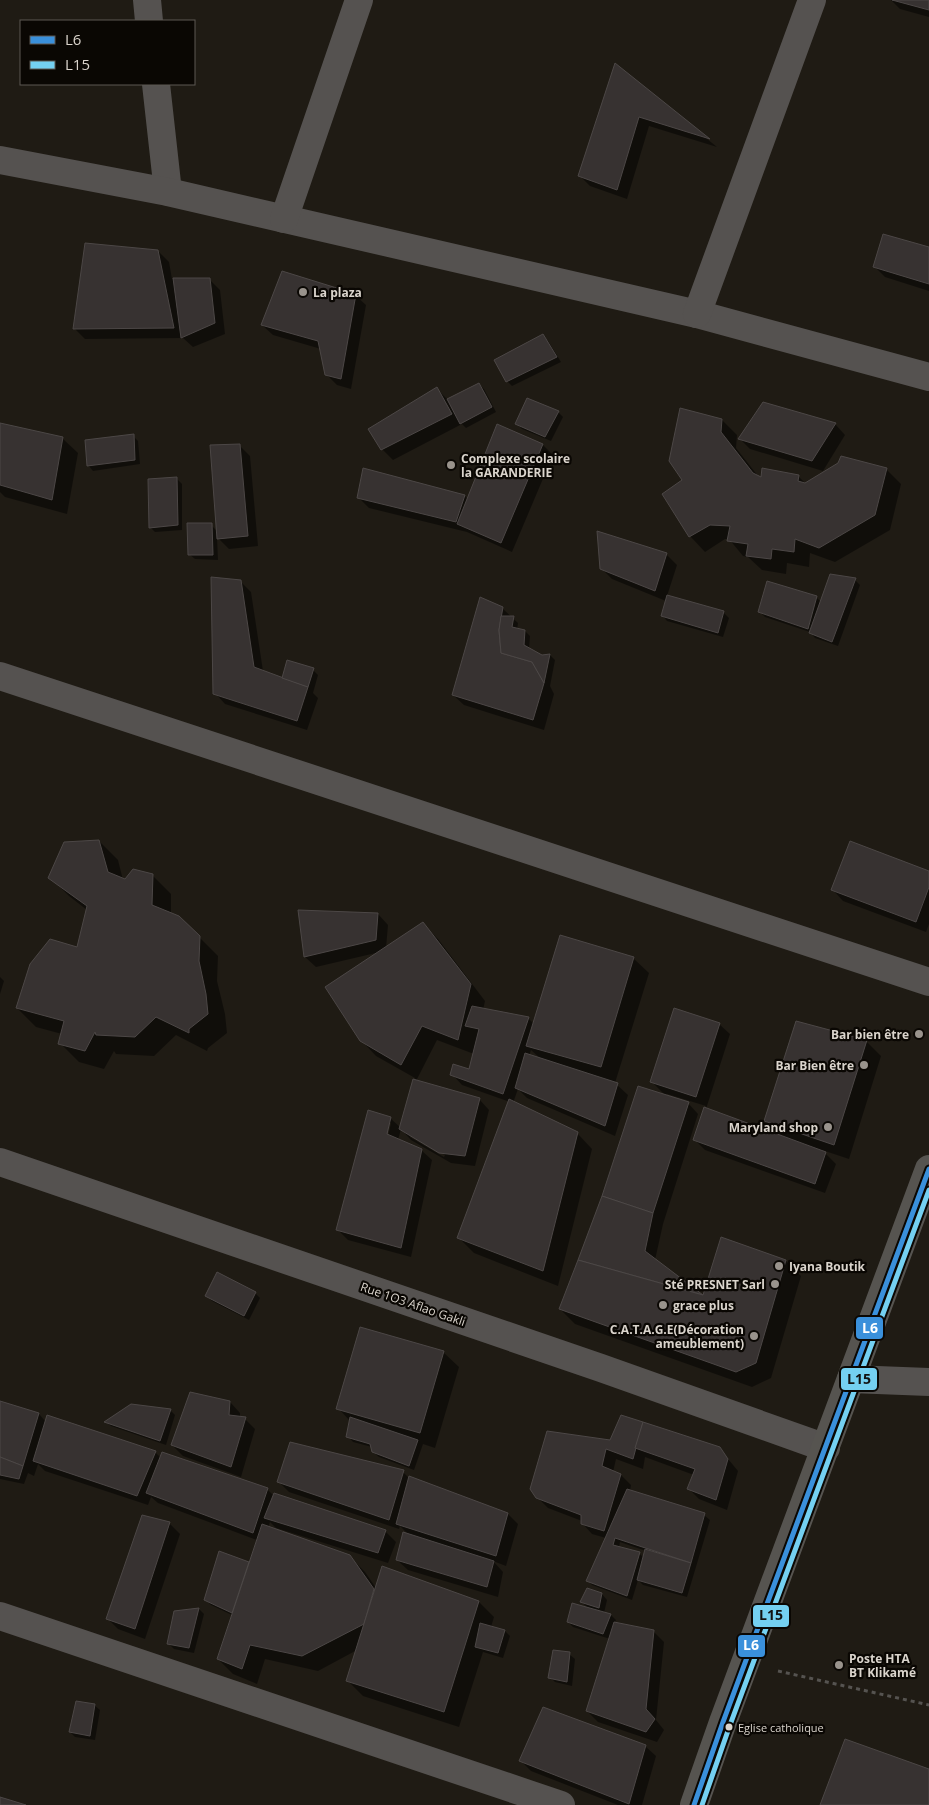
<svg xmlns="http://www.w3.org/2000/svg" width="929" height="1805" font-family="'Open Sans',sans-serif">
	<rect width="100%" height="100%" fill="#1f1b14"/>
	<g fill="#0007" fill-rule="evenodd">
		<polygon points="891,0 929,0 929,17 900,9"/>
		<polygon points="616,65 717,147 649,126 627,199 590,186 579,175"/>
		<polygon points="929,249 929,291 885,277 875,267"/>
		<polygon points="158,251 169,262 172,279 210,280 220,290 225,334 193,347 183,338 85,339 74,328"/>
		<polygon points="355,295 366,305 351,389 337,385 326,374 321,349 273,335 262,325"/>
		<polygon points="543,336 548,341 561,362 512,386 507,381"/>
		<polygon points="479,384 484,389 496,412 466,428 462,424 393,460 382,449 437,389 448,400"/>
		<polygon points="558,412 563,417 551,441 522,429 517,424"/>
		<polygon points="722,420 737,435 736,448 758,476 762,478 798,476 806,484 886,469 901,484 890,530 835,562 810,553 809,567 787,563 786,574 762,570 748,557 743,556 729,539 725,539 705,552 690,536 684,481"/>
		<polygon points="835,424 845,435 823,471 750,449 740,439"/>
		<polygon points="0,425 62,438 78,453 67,514 5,497 0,492"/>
		<polygon points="498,425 543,445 553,455 512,552 467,532 369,508 359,498 465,496 468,500"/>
		<polygon points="133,436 138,441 140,464 93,471 88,465"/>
		<polygon points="239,445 250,456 258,546 229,549 217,537 218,560 195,559 189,554 211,525 218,532"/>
		<polygon points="177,479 182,484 182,530 155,532 150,527"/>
		<polygon points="666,554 677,565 667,596 724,613 729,618 723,637 667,621 662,615 666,601 612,579 601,568"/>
		<polygon points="855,580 860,585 838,646 815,638 810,632 765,617 759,611 816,597 821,602"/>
		<polygon points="240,581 251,592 263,671 283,679 313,670 318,675 313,693 318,698 307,730 225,704 215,693"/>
		<polygon points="502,608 518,623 517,630 525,631 530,636 529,649 541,657 550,655 555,660 550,686 554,694 544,730 464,705 453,695"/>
		<polygon points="99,841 118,860 123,880 152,875 171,894 171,914 199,937 218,956 217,981 225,1014 227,1033 208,1048 207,1051 176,1035 154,1056 116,1054 114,1051 104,1069 79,1062 60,1043 62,1034 36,1027 17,1008 78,949 87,910 69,896 50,877"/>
		<polygon points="929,872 929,924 926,932 843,901 833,890"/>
		<path d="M378 914 388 925 386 948 423 924 438 939 485 1001 483 1010 528 1018 534 1024 633 958 649 973 615 1083 628 1095 615 1136 527 1098 518 1089 513 1103 577 1133 592 1149 558 1286 474 1253 459 1238 510 1102 462 1085 452 1074 470 1071 474 1054 437 1040 416 1081 479 1099 489 1110 475 1166 451 1163 411 1140 401 1129 398 1140 421 1150 432 1160 411 1257 348 1240 338 1230 390 1118 401 1128 415 1078 376 1056 361 1040 380 952 316 967 305 957ZM531 1050 542 1060 529 1056ZM388 1123H391L387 1141 385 1140ZM410 1135 445 1155 444 1157 410 1137Z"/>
		<polygon points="0,977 4,981 0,994"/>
		<polygon points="719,1024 730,1034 706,1109 782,1137 765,1120 866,1041 881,1056 849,1159 822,1150 836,1164 825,1193 705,1150 695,1140 706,1106 667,1094 666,1096 688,1103 698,1114 663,1224 655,1260 702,1296 786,1261 801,1276 771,1378 752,1387 575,1324 560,1309 666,1096 652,1082"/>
		<polygon points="255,1293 260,1298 249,1320 212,1301 207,1296"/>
		<polygon points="443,1352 459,1367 435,1448 423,1444 414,1470 379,1457 373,1452 372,1447 353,1442 348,1436 350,1421 338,1408"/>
		<polygon points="0,1402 39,1414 46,1422 155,1452 161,1458 267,1489 274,1496 385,1531 396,1542 388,1563 276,1528 270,1522 268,1528 349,1556 365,1572 376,1588 479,1602 494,1617 491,1627 505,1631 510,1636 503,1658 483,1652 459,1727 363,1696 348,1681 357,1650 318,1671 265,1659 257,1684 233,1674 218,1659 232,1615 211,1605 206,1600 248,1563 250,1564 257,1540 158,1503 151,1497 148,1505 45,1471 38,1464 34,1476 28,1473 24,1484 0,1479"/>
		<polygon points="230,1402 240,1413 240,1418 245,1419 255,1429 241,1477 183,1456 172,1445"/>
		<polygon points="170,1410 175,1415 166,1445 111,1426 106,1422"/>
		<path d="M611 1441 719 1448 738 1471 727 1510 699 1499 689 1489 694 1475 645 1457 643 1469 616 1459 613 1472 621 1475 631 1485 630 1491 704 1515 710 1520 687 1597 643 1585 638 1580 632 1600 592 1585 587 1580 606 1538 592 1534 582 1523V1521L548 1508 537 1497ZM620 1542 646 1551 644 1558 639 1553 619 1547Z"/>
		<polygon points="403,1472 409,1478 508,1514 518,1524 506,1566 493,1561 503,1572 498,1597 408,1570 397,1560 410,1536 400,1526 399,1529 289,1492 279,1482"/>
		<polygon points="169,1523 180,1534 145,1639 118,1629 108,1619"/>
		<polygon points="602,1594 607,1600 604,1613 611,1615 616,1620 614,1624 654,1632 664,1642 656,1720 664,1730 657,1742 598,1722 587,1711 610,1639 573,1627 568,1622 589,1609 582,1602"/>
		<polygon points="199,1609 204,1614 194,1653 174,1649 169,1644"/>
		<polygon points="569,1654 575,1659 572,1686 555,1682 550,1677"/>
		<polygon points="94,1705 100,1710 95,1740 75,1737 70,1732"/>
		<polygon points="645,1746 656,1756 642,1805 618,1805 531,1771 520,1760"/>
	</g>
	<g fill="#373231" stroke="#4c4746">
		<polygon points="892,0 929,0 929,10"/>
		<polygon points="615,63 710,139 639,117 617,190 578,176"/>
		<polygon points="883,234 929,247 929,284 873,267"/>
		<polygon points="85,243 158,250 174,328 73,329"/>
		<polygon points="282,271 356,294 341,379 325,375 318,341 261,325"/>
		<polygon points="173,278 210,278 215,323 181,338"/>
		<polygon points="543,334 557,357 506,382 494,360"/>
		<polygon points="479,383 492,407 460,424 447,399"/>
		<polygon points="437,387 452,414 381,450 368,429"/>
		<polygon points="527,398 559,411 545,437 515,424"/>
		<polygon points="763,402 836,423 812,461 738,439"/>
		<polygon points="680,408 722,419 721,432 753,473 761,477 762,468 799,475 798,481 805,483 838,463 841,456 887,468 875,515 819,548 795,539 794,552 772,549 771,559 746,556 748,544 727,541 730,526 710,525 689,537 662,494 682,480 669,461"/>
		<polygon points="0,423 63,437 52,500 0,485"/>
		<polygon points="497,424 543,444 501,543 457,524"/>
		<polygon points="134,434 135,460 87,466 85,440"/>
		<polygon points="240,444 248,536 217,539 210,445"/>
		<polygon points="363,468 465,495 456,522 357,498"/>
		<polygon points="177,477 178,525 149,528 148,479"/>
		<polygon points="187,523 212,523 213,555 188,555"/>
		<polygon points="597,531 667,553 655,591 600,569"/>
		<polygon points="830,574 856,578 832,642 809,633"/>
		<polygon points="211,577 241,580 254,667 308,687 297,721 213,694"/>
		<polygon points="767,581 817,596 808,629 758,612"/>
		<polygon points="667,595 724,611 718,633 661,616"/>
		<polygon points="480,597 503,607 499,630 501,653 532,662 544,683 533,720 452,695"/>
		<polygon points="501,616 514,616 512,627 525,630 524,645 542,655 550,654 544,683 532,662 501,653 499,630"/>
		<polygon points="287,660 314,668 308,687 282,678"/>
		<polygon points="99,840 108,872 125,879 133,869 153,874 152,905 179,916 200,936 199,961 206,994 208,1014 189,1029 189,1033 156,1017 135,1037 96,1035 95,1032 85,1051 58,1044 64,1021 16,1008 30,964 50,939 77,947 87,906 48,878 64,842"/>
		<polygon points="850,841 929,871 929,887 916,922 831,890"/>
		<polygon points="298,910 378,913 376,940 304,957"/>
		<polygon points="423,922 471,984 458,1040 422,1026 401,1065 360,1041 325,987"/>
		<polygon points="560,935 634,957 601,1067 526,1046"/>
		<polygon points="472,1006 529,1017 503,1094 450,1075 453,1064 469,1069 479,1029 465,1026"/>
		<polygon points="674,1008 720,1023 696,1097 650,1082"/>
		<polygon points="796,1021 867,1040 834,1145 764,1121"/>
		<polygon points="525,1053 618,1083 605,1126 515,1088"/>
		<polygon points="413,1079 480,1098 465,1156 439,1153 399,1129"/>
		<polygon points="638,1086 689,1102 653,1213 602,1196"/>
		<polygon points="509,1099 578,1132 543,1271 457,1238"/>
		<polygon points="704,1107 826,1152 815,1184 693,1140"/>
		<polygon points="368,1110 391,1117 387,1134 422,1149 401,1248 336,1230"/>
		<polygon points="602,1196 653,1213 645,1251 703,1295 578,1260"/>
		<polygon points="721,1237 786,1260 756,1363 736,1372 559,1309 578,1260 703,1295"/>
		<polygon points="217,1272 256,1292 244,1316 205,1296"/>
		<polygon points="360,1327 444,1351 420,1433 336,1409"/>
		<polygon points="190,1392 230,1401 229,1415 246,1417 231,1467 171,1445"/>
		<polygon points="0,1401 39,1413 23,1466 0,1457"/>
		<polygon points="131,1404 171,1409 160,1441 104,1422"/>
		<polygon points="47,1415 156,1451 137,1496 33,1461"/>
		<polygon points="621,1415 643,1422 633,1459 606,1449 602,1466 621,1474 604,1531 581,1524 581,1515 536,1498 530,1489 547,1431 610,1440"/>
		<polygon points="350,1417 418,1440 409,1466 372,1452 370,1444 346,1437"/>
		<polygon points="643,1422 720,1447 728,1459 716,1500 687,1489 695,1469 635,1448"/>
		<polygon points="290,1442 404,1470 389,1520 277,1482"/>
		<polygon points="162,1452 268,1488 253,1533 146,1493"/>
		<polygon points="0,1457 23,1466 19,1479 0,1475"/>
		<polygon points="409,1476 508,1513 496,1556 396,1524"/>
		<polygon points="627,1489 705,1513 691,1563 615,1538 613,1545 640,1552 627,1596 586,1581"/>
		<polygon points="274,1493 386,1530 378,1553 264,1518"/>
		<polygon points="142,1515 170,1522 135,1629 106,1619"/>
		<polygon points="262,1524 350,1555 374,1589 364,1624 302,1656 250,1645 242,1669 217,1659"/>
		<polygon points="403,1532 494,1561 487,1587 396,1560"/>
		<polygon points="645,1549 691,1563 682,1593 637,1580"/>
		<polygon points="219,1551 249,1562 232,1613 204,1600"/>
		<polygon points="382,1566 479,1601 444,1712 346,1681"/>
		<polygon points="587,1588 602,1593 599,1608 580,1602"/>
		<polygon points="572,1603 611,1614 603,1634 567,1622"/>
		<polygon points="199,1608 189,1648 167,1644 174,1611"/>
		<polygon points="614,1622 654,1630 646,1709 655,1719 646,1732 586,1711"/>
		<polygon points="480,1623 505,1630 498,1653 475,1647"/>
		<polygon points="553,1650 570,1652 567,1682 548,1678"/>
		<polygon points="76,1701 95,1704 90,1736 69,1732"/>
		<polygon points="543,1707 646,1745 629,1804 519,1761"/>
		<polygon points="845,1739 929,1769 929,1805 820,1805"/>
		<polygon points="0,1797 26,1805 0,1805"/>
	</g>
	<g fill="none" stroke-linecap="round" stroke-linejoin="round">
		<polyline stroke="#555350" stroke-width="3" stroke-dasharray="4 4" stroke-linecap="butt" points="778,1671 929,1705"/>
		<g stroke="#555250" stroke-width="28">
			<polyline points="147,0 149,21"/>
			<polyline points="156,84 168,192"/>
			<polyline points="0,160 168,192 697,314 929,377"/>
			<polyline points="284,219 359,0"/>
			<polyline points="697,314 812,0"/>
			<polyline points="0,676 929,982"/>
			<polyline points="0,1162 601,1368 826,1448"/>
			<polyline points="851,1379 929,1382"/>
			<polyline points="0,1616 561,1805"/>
		</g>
		<polyline stroke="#565450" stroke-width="28" points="694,1805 723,1722 929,1169"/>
		<defs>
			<polyline id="bus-1" points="694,1805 723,1722 929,1169"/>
			<polyline id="bus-2" points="702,1805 730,1725 929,1190"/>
		</defs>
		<use href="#bus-1" stroke="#0a0703" stroke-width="9"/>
		<use href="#bus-2" stroke="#0a0703" stroke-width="9"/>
		<use href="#bus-1" stroke="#3a90db" stroke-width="5"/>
		<use href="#bus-2" stroke="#74d0f1" stroke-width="5"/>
	</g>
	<g fill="#99938c" stroke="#0a0703" stroke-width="2">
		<circle cx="303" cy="292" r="5"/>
		<circle cx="451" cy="465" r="5"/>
		<circle cx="919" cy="1034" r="5"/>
		<circle cx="864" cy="1065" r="5"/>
		<circle cx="828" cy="1127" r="5"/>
		<circle cx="779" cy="1266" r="5"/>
		<circle cx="775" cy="1284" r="5"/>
		<circle cx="663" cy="1305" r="5"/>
		<circle cx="754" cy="1336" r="5"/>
		<circle cx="839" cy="1665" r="5"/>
	</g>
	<circle fill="#dad4cc" stroke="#0a0703" stroke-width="2" cx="729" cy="1727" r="4.5"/>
	<g text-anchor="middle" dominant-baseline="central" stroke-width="4.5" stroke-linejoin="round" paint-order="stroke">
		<g font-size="11" fill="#dad4cc" stroke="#0a0703" text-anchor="start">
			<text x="738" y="1727">Eglise catholique</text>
		</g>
		<g font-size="12" font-weight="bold" fill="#dad4cc" stroke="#0a0703" text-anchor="start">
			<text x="313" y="292">La plaza</text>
			<text x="461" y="458">Complexe scolaire<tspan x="461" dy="14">la GARANDERIE</tspan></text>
			<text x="909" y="1034" text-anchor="end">Bar bien être</text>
			<text x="854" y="1065" text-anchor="end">Bar Bien être</text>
			<text x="818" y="1127" text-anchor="end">Maryland shop</text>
			<text x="789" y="1266">Iyana Boutik</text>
			<text x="765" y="1284" text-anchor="end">Sté PRESNET Sarl</text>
			<text x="673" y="1305">grace plus</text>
			<text x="744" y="1329" text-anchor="end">C.A.T.A.G.E(Décoration<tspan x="744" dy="14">ameublement)</tspan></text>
			<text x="849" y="1658">Poste HTA<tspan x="849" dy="14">BT Klikamé</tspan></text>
		</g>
		<g font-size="12" fill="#dad4cc" stroke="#0a0703">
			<text transform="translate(413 1304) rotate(19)">Rue 1O3 Aflao Gakli</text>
		</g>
	</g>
	<g stroke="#0a0703" stroke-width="2">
		<rect x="855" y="1316" width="29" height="24" rx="5" fill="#3a90db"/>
		<rect x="840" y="1367" width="38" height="24" rx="5" fill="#74d0f1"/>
		<rect x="752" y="1604" width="38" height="24" rx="5" fill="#74d0f1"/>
		<rect x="737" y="1634" width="29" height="24" rx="5" fill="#3a90db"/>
	</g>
	<g font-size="14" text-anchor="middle" font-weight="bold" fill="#fff">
		<text x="870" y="1333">L6</text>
		<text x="751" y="1650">L6</text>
	</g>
	<g font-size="14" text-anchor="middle" font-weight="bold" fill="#111">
		<text x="859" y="1384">L15</text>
		<text x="771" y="1620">L15</text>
	</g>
	<rect x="20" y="20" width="175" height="65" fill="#0a0703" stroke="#5d5953"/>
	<rect x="30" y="36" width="25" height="8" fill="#3a90db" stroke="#5d5953"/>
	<text x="65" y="45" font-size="15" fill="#dad4cc">L6</text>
	<rect x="30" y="61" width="25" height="8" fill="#74d0f1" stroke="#5d5953"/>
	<text x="65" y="70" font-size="15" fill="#dad4cc">L15</text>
</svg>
